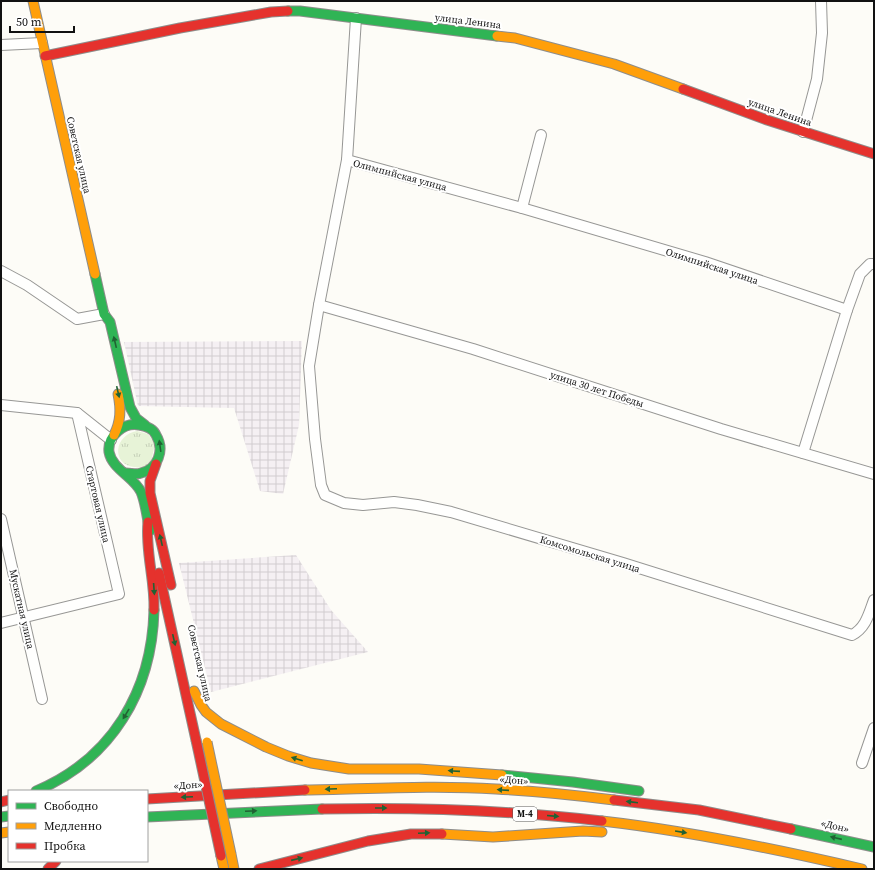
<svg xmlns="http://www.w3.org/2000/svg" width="875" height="870" font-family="'Source Serif 4',serif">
	<defs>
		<pattern id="industrial-grid" width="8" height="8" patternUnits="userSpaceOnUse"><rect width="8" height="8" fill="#f5f0f3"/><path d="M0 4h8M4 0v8" fill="none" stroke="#d1cdcf"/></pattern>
		<pattern id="grass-tufts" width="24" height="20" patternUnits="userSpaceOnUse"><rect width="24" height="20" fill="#e7f3d7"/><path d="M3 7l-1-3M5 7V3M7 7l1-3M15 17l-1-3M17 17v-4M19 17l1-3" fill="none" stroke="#c5cfb8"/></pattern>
	</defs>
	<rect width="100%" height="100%" fill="#fdfcf7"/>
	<g fill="url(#industrial-grid)">
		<polygon points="302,341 299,425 283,494 260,491 234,408 138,406 124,342"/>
		<polygon points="296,555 331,610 368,652 211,692 179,563"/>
	</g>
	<path fill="url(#grass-tufts)" d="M137 431 148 434 155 444 151 462C148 464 144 467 141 468 140 468 135 467 134 467 111 464 114 435 137 431Z"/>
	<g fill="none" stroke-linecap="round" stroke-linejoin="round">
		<defs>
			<g id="street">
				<path d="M356 18 347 160 319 305 309 366 315 439 321 485 325 495 344 503 363 505 394 502 417 505 451 512 623 563 852 635C866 628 869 613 874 600"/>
				<polyline points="1,45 42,43"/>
				<polyline points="803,132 817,79 822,33 821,1"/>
				<polyline points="347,160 522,208 705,262 847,310"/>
				<polyline points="522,208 541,135"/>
				<polyline points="1,271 27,285 77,319 104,314"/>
				<polyline points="319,305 473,349 721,429 874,474"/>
				<polyline points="1,405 77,413 111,440"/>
				<polyline points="803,453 847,310 860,274 870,264 874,264"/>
				<polyline points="1,519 42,699"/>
				<polyline points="1,623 119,594 77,413"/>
				<polyline points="862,763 874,728"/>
			</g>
			<g id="fast">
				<polyline points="288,11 300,11 497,36"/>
				<polyline points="95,274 104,314 110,322 130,407 136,418 145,425"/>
				<path d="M126 473C131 473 137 475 141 473 158 469 165 450 156 435 153 428 146 426 139 425 124 422 107 436 109 452 112 469 134 477 141 492 146 504 147 519 150 531"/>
				<polyline points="502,775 573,782 639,791"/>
				<path d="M36 791C112 759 152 691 154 610"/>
				<polyline points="1,817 9,816"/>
				<polyline points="147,817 322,809"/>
				<polyline points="791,829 874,847"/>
			</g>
			<g id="slow">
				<polyline points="33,1 95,274"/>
				<polyline points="497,36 515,38 614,64 683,89"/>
				<path d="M114 435C121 421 121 409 118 394"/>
				<polyline points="194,691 201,705 206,712 221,724 266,747 288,756 311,763 349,769 419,769 502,775"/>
				<path d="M305 790C368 789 433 785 496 789 536 791 575 795 614 800"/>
				<path d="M602 821C690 831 776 849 862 869"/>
				<polyline points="1,833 9,832"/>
				<polyline points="442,834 493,837 583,831 602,832"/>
				<polyline points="231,854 234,869"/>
				<polyline points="221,856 224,869"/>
			</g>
			<g id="jam">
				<polyline points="45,56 180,28 271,12 288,11"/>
				<polyline points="683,89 767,120 874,154"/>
				<polyline points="156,464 150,481 150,493 171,585"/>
				<path d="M148 522C145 551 155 580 154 610"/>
				<polyline points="159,573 196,740"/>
				<polyline points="147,799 305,790"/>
				<polyline points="614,800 699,810 791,829"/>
				<polyline points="1,802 9,800"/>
				<path d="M322 809C415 807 509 810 602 821"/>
				<polyline points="48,869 56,861"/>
				<polyline points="259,869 368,841 411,834 442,834"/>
			</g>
		</defs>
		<use href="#street" stroke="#979795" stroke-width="12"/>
		<use href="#fast" stroke="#8e8d8b" stroke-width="11"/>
		<use href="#slow" stroke="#8e8d8b" stroke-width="11"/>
		<use href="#jam" stroke="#8e8d8b" stroke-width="11"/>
		<use href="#street" stroke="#fffffe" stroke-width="10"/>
		<use href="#fast" stroke="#30b455" stroke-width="9"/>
		<use href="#slow" stroke="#ff9f0a" stroke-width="9"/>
		<use href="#jam" stroke="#e5322d" stroke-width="9"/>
		<defs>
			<polyline id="slow-bridge" points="207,742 231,854"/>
			<polyline id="jam-bridge" points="196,740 221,856"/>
		</defs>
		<use href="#slow-bridge" stroke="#8e8d8b" stroke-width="11" stroke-linecap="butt"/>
		<use href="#jam-bridge" stroke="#8e8d8b" stroke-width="11" stroke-linecap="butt"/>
		<use href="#slow-bridge" stroke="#ff9f0a" stroke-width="9"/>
		<use href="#jam-bridge" stroke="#e5322d" stroke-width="9"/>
	</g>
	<defs><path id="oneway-solid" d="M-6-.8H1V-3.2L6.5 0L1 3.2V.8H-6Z"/></defs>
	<g fill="#206233">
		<use href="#oneway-solid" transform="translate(115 342) rotate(-103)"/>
		<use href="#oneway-solid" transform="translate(118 392) rotate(77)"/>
		<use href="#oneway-solid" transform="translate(160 446) rotate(-98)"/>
		<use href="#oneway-solid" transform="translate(161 540) rotate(-103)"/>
		<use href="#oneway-solid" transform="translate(154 589) rotate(86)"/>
		<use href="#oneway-solid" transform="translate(174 640) rotate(77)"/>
		<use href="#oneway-solid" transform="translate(126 714) rotate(121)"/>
		<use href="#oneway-solid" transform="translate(297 759) rotate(-162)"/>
		<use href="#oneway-solid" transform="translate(454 771) rotate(-176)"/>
		<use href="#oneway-solid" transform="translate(331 789) rotate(178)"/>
		<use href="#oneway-solid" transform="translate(503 790) rotate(-176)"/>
		<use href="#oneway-solid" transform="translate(187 797) rotate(177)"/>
		<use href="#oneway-solid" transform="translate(632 802) rotate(-173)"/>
		<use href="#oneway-solid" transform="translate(381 808)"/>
		<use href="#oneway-solid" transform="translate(251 811) rotate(-3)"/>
		<use href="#oneway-solid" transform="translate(553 816) rotate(5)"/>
		<use href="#oneway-solid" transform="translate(681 832) rotate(9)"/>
		<use href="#oneway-solid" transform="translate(424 833) rotate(-2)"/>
		<use href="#oneway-solid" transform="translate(836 838) rotate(-167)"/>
		<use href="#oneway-solid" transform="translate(297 859) rotate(-13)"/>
	</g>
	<g text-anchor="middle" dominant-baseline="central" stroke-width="4" stroke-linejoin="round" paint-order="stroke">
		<rect fill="#fff" stroke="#585858" stroke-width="1" x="513" y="807" width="24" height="14" rx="3"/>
		<g font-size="9" font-weight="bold" fill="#111">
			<text x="525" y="814">М-4</text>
		</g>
		<g font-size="10" fill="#111" stroke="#fff">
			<text transform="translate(468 21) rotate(7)">улица Ленина</text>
			<text transform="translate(780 112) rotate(19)">улица Ленина</text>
			<text transform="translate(79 155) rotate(77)">Советская улица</text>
			<text transform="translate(400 175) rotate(15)">Олимпийская улица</text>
			<text transform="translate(712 266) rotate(18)">Олимпийская улица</text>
			<text transform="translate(597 389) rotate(18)">улица 30 лет Победы</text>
			<text transform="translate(98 504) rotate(77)">Стартовая улица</text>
			<text transform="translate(590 554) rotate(17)">Комсомольская улица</text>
			<text transform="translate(22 609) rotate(77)">Мускатная улица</text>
			<text transform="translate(200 663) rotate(77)">Советская улица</text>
			<text transform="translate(514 780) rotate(4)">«Дон»</text>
			<text transform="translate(188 785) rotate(-3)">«Дон»</text>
			<text transform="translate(835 826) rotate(13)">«Дон»</text>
		</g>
	</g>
	<rect width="875" height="870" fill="none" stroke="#111111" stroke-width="4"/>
	<rect x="8" y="790" width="140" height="72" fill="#ffffff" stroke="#a0a0a0"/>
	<rect x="16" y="803" width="20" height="6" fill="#30b455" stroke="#a0a0a0"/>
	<text x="44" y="810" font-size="12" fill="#111111">Свободно</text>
	<rect x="16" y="823" width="20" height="6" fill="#ff9f0a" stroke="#a0a0a0"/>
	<text x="44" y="830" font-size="12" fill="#111111">Медленно</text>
	<rect x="16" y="843" width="20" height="6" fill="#e5322d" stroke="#a0a0a0"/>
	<text x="44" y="850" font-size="12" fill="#111111">Пробка</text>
	<path d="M10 26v6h64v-6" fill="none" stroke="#111111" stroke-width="2"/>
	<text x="16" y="26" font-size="12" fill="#111111" stroke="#ffffff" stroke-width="3" paint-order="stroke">50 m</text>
</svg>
